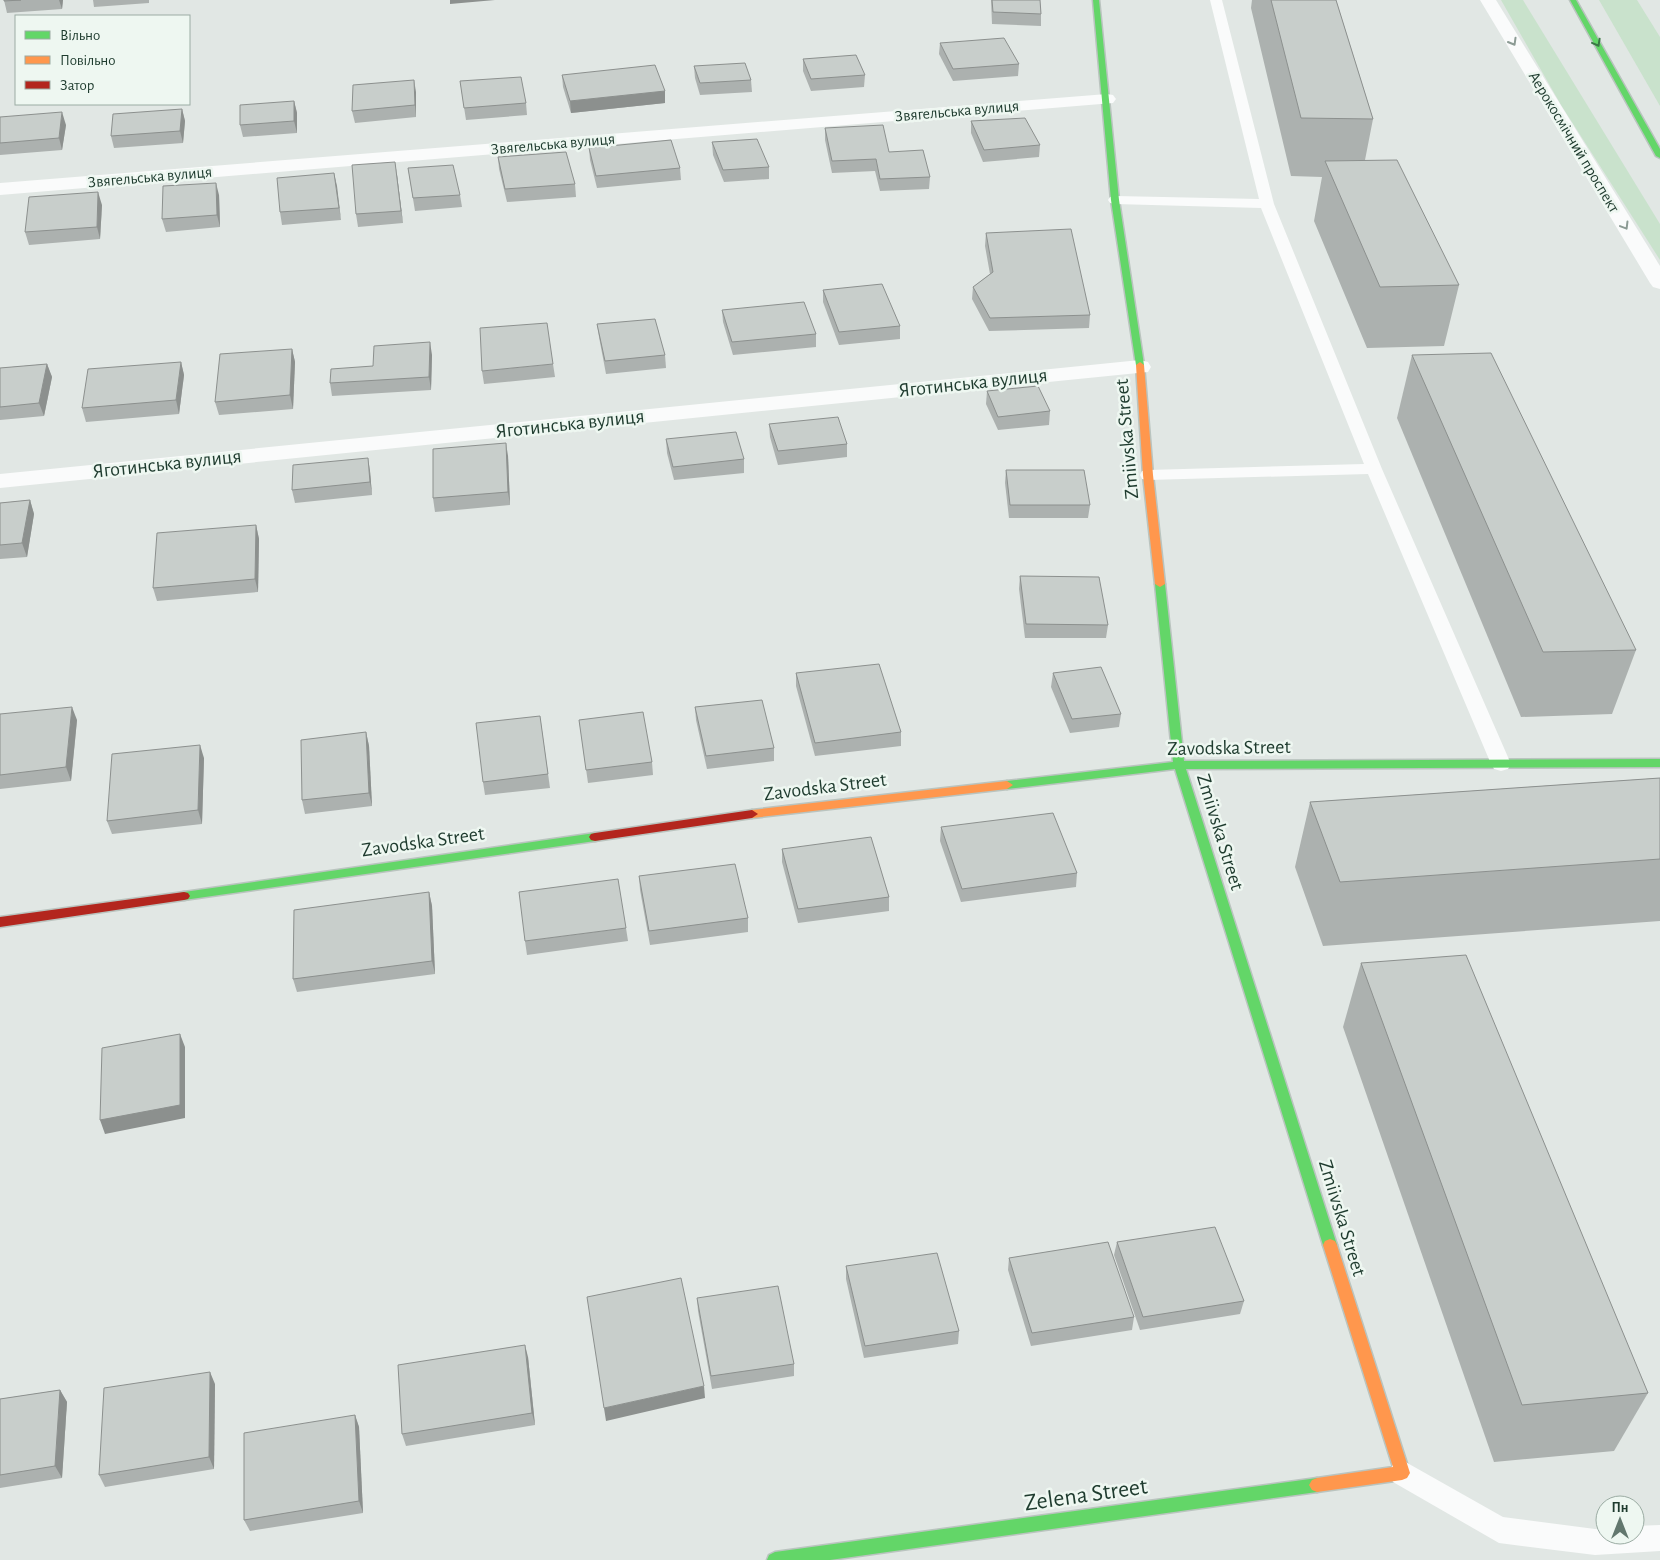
<svg xmlns="http://www.w3.org/2000/svg" width="1660" height="1560" font-family="'Alegreya Sans',sans-serif">
	<rect width="100%" height="100%" fill="#e1e7e4"/>
	<g fill="#c9e2cc">
		<polygon points="1501,0 1523,0 1660,224 1660,260 1561,105"/>
		<polygon points="1599,0 1637,0 1660,37 1660,106"/>
	</g>
	<g fill="none" stroke-linecap="round" stroke-linejoin="round">
		<defs>
			<g id="fast">
				<polygon points="1093,0 1099,0 1119,200 1144,365 1140,368 1136,365 1111,200"/>
				<polygon points="1570,0 1576,0 1660,149 1660,158 1656,156"/>
				<polygon points="1160,581 1165,584 1184,761 1660,759 1660,767 1186,769 1337,1245 1335,1249 1330,1251 1325,1249 1323,1245 1175,769 1007,789 1001,785 1007,781 1173,762 1155,584"/>
				<polygon points="595,833 599,834 601,837 599,840 595,841 184,900 180,899 178,896 180,893 184,892"/>
				<polygon points="1317,1478 1322,1480 1325,1485 1322,1490 1317,1492 830,1560 767,1560 769,1555 775,1552"/>
			</g>
			<g id="slow">
				<polygon points="1140,362 1144,365 1153,475 1165,584 1160,587 1155,584 1143,475 1136,365"/>
				<polygon points="1007,781 1013,785 1007,789 752,818 746,814 752,810"/>
				<polygon points="1330,1239 1335,1241 1337,1245 1410,1473 1407,1478 1402,1480 1317,1492 1312,1490 1309,1485 1312,1480 1317,1478 1393,1467 1323,1245 1325,1241"/>
			</g>
			<g id="jam">
				<polygon points="752,810 758,814 752,818 595,841 591,840 589,837 591,834 595,833"/>
				<polygon points="184,892 188,893 190,896 188,899 184,900 0,927 0,917"/>
			</g>
		</defs>
		<use href="#fast" stroke="#bac4bf" stroke-width="3"/>
		<use href="#slow" stroke="#bac4bf" stroke-width="3"/>
		<use href="#jam" stroke="#bac4bf" stroke-width="3"/>
		<g fill="#fafbfb" fill-rule="evenodd">
			<polygon points="1210,0 1222,0 1274,204 1382,469 1511,764 1508,769 1501,771 1494,769 1491,764 1368,474 1148,480 1142,479 1140,475 1142,471 1148,470 1364,464 1261,208 1115,204 1110,203 1108,200 1110,197 1115,196 1259,199"/>
			<polygon points="1402,1460 1503,1517 1595,1529 1605,1528 1605,1535 1635,1535 1635,1526 1660,1525 1660,1551 1595,1555 1499,1543 1393,1482 1389,1473 1393,1464"/>
		</g>
		<g fill="#fafbfb" fill-rule="evenodd">
			<polygon points="1480,0 1496,0 1660,266 1660,289 1653,287 1650,283"/>
			<polygon points="1107,94 1113,95 1116,99 1113,103 0,195 0,183"/>
			<polygon points="1140,360 1148,362 1151,367 1148,372 0,488 0,474"/>
		</g>
		<use href="#fast" fill="#63d668" fill-rule="evenodd"/>
		<use href="#slow" fill="#ff974d" fill-rule="evenodd"/>
		<use href="#jam" fill="#b3261e" fill-rule="evenodd"/>
	</g>
	<g fill="#acb1af">
		<polygon points="4,0 63,0 62,9 7,13"/>
		<polygon points="93,0 149,0 149,3 94,7"/>
		<polygon points="991,0 1040,0 1041,14 1041,26 992,24"/>
		<polygon points="1252,0 1336,0 1373,119 1365,160 1459,285 1444,346 1367,348 1314,221 1322,177 1291,176 1251,8"/>
		<polygon points="940,43 1019,64 1018,76 953,81 939,54"/>
		<polygon points="803,59 865,75 864,87 811,91 803,71"/>
		<polygon points="694,66 751,80 752,92 700,95 695,78"/>
		<polygon points="562,75 665,91 665,103 571,113 563,87"/>
		<polygon points="460,81 526,103 527,115 466,120"/>
		<polygon points="416,92 416,117 355,123 352,111"/>
		<polygon points="294,101 297,113 297,133 243,137 240,125"/>
		<polygon points="182,109 185,121 183,143 114,148 111,136"/>
		<polygon points="0,117 66,125 62,150 0,155"/>
		<polygon points="971,121 1040,145 1039,157 983,162 971,133"/>
		<polygon points="825,128 889,152 930,177 929,189 880,191 875,171 832,173 825,140"/>
		<polygon points="712,142 769,167 769,179 724,182 713,155"/>
		<polygon points="589,148 680,168 681,180 597,188 590,160"/>
		<polygon points="498,157 575,184 576,197 507,202 499,169"/>
		<polygon points="408,168 460,195 462,207 415,211"/>
		<polygon points="334,173 341,220 282,225 280,212"/>
		<polygon points="397,175 403,223 358,227 356,214"/>
		<polygon points="219,195 220,227 166,232 162,219"/>
		<polygon points="102,205 100,239 29,245 25,232"/>
		<polygon points="986,233 1090,315 1089,328 989,331 972,299 973,287 990,274 985,246"/>
		<polygon points="823,290 900,326 900,339 839,345 823,302"/>
		<polygon points="722,310 816,334 816,347 733,355 723,322"/>
		<polygon points="597,324 665,355 666,368 606,374 599,337"/>
		<polygon points="292,349 295,362 293,409 219,415 215,402"/>
		<polygon points="432,355 431,390 332,396 330,383 373,366"/>
		<polygon points="1412,355 1636,650 1612,714 1521,717 1397,418"/>
		<polygon points="181,362 184,375 179,414 86,422 82,408"/>
		<polygon points="47,364 52,377 44,416 0,420 0,368"/>
		<polygon points="553,364 555,377 484,384 482,371"/>
		<polygon points="987,391 1050,411 1049,425 998,430 986,404"/>
		<polygon points="769,424 847,444 847,457 778,465 770,437"/>
		<polygon points="666,439 744,459 744,473 674,480 667,453"/>
		<polygon points="508,456 510,505 435,512 433,498"/>
		<polygon points="1006,470 1090,505 1088,518 1009,518 1005,483"/>
		<polygon points="370,471 372,495 295,503 292,490"/>
		<polygon points="30,500 34,514 27,557 0,559 0,503"/>
		<polygon points="256,525 259,539 258,592 157,601 153,588"/>
		<polygon points="1020,576 1108,625 1106,638 1025,638 1019,589"/>
		<polygon points="796,673 901,732 901,746 815,756 796,686"/>
		<polygon points="1053,673 1121,714 1119,727 1070,733 1051,687"/>
		<polygon points="695,707 774,748 774,761 707,769 696,720"/>
		<polygon points="0,714 77,720 71,781 0,789"/>
		<polygon points="540,716 550,788 485,795 483,782"/>
		<polygon points="579,720 652,762 653,775 588,783"/>
		<polygon points="366,732 369,746 372,806 305,814 302,800"/>
		<polygon points="204,758 202,824 112,834 107,821"/>
		<polygon points="1660,778 1660,921 1323,946 1295,867 1310,802"/>
		<polygon points="941,827 1077,873 1076,887 961,902 940,841"/>
		<polygon points="782,849 889,897 889,911 798,923 782,862"/>
		<polygon points="639,876 748,918 748,932 650,945 640,890"/>
		<polygon points="429,892 432,906 435,974 297,992 293,979"/>
		<polygon points="626,928 628,941 527,955 525,941"/>
		<polygon points="1361,963 1648,1393 1614,1451 1494,1462 1343,1027"/>
		<polygon points="1117,1242 1244,1301 1240,1314 1140,1330 1114,1255"/>
		<polygon points="1009,1258 1134,1317 1132,1330 1031,1346 1008,1270"/>
		<polygon points="846,1266 959,1331 958,1344 864,1358 846,1279"/>
		<polygon points="697,1298 794,1364 794,1376 712,1389 698,1311"/>
		<polygon points="528,1357 535,1425 406,1446 402,1434"/>
		<polygon points="215,1384 214,1469 105,1487 99,1475"/>
		<polygon points="60,1390 67,1402 62,1478 0,1488 0,1399"/>
		<polygon points="355,1415 359,1427 363,1513 250,1531 244,1520"/>
	</g>
	<g fill="#8c908e">
		<polygon points="59,0 63,0 62,9"/>
		<polygon points="450,0 495,0 450,4"/>
		<polygon points="414,80 416,92 416,117 415,105"/>
		<polygon points="665,91 665,103 571,113 570,101"/>
		<polygon points="294,101 297,113 297,133 294,121"/>
		<polygon points="182,109 185,121 183,143 180,131"/>
		<polygon points="62,112 66,125 62,150 59,138"/>
		<polygon points="395,162 397,175 403,223 401,211"/>
		<polygon points="334,173 337,186 341,220 339,208"/>
		<polygon points="216,183 219,195 220,227 217,215"/>
		<polygon points="98,192 102,205 100,239 97,227"/>
		<polygon points="430,342 432,355 431,390 429,377"/>
		<polygon points="292,349 295,362 293,409 290,395"/>
		<polygon points="181,362 184,375 179,414 176,400"/>
		<polygon points="47,364 52,377 44,416 39,403"/>
		<polygon points="506,443 508,456 510,505 508,492"/>
		<polygon points="368,458 370,471 372,495 370,482"/>
		<polygon points="30,500 34,514 27,557 22,543"/>
		<polygon points="256,525 259,539 258,592 255,579"/>
		<polygon points="72,707 77,720 71,781 66,767"/>
		<polygon points="366,732 369,746 372,806 369,793"/>
		<polygon points="200,745 204,758 202,824 198,810"/>
		<polygon points="429,892 432,906 435,974 432,961"/>
		<polygon points="180,1034 185,1047 185,1118 105,1134 100,1120"/>
		<polygon points="525,1345 528,1357 535,1425 532,1413"/>
		<polygon points="210,1372 215,1384 214,1469 209,1457"/>
		<polygon points="704,1386 705,1398 606,1421 604,1408"/>
		<polygon points="60,1390 67,1402 62,1478 55,1466"/>
		<polygon points="355,1415 359,1427 363,1513 359,1501"/>
	</g>
	<g fill="#c8cecb" stroke="#8c908e">
		<polygon points="4,0 21,0 4,1"/>
		<polygon points="992,0 1040,0 1041,14 993,12"/>
		<polygon points="1271,0 1336,0 1373,119 1301,118"/>
		<polygon points="1004,38 1019,64 953,69 940,43"/>
		<polygon points="856,55 865,75 811,79 803,59"/>
		<polygon points="745,63 751,80 700,83 694,66"/>
		<polygon points="655,65 665,91 570,101 562,75"/>
		<polygon points="521,77 526,103 464,108 460,81"/>
		<polygon points="414,80 415,105 352,111 353,85"/>
		<polygon points="294,101 294,121 240,125 240,105"/>
		<polygon points="182,109 180,131 111,136 113,114"/>
		<polygon points="62,112 59,138 0,143 0,117"/>
		<polygon points="1025,118 1040,145 984,150 971,121"/>
		<polygon points="883,125 889,152 923,150 930,177 880,179 876,159 832,161 825,128"/>
		<polygon points="757,139 769,167 723,170 712,142"/>
		<polygon points="671,140 680,168 596,176 589,148"/>
		<polygon points="566,152 575,184 505,189 498,157"/>
		<polygon points="1397,160 1459,285 1380,287 1325,161"/>
		<polygon points="395,162 401,211 356,214 352,165"/>
		<polygon points="453,165 460,195 413,198 408,168"/>
		<polygon points="334,173 339,208 280,212 277,178"/>
		<polygon points="216,183 217,215 162,219 163,186"/>
		<polygon points="98,192 97,227 25,232 29,197"/>
		<polygon points="1071,229 1090,315 990,318 973,287 993,272 986,233"/>
		<polygon points="882,284 900,326 839,332 823,290"/>
		<polygon points="804,302 816,334 732,342 722,310"/>
		<polygon points="655,319 665,355 605,361 597,324"/>
		<polygon points="547,323 553,364 482,371 480,328"/>
		<polygon points="430,342 429,377 330,383 331,369 373,366 374,346"/>
		<polygon points="292,349 290,395 215,402 220,354"/>
		<polygon points="1491,353 1636,650 1543,652 1412,355"/>
		<polygon points="181,362 176,400 82,408 88,369"/>
		<polygon points="47,364 39,403 0,407 0,368"/>
		<polygon points="1038,386 1050,411 998,417 987,391"/>
		<polygon points="838,417 847,444 778,451 769,424"/>
		<polygon points="736,432 744,459 673,467 666,439"/>
		<polygon points="506,443 508,492 433,498 433,449"/>
		<polygon points="368,458 370,482 292,490 293,465"/>
		<polygon points="1006,470 1084,470 1090,505 1010,505"/>
		<polygon points="30,500 22,543 0,545 0,503"/>
		<polygon points="256,525 255,579 153,588 157,533"/>
		<polygon points="1020,576 1099,577 1108,625 1026,624"/>
		<polygon points="879,664 901,732 815,743 796,673"/>
		<polygon points="1101,667 1121,714 1072,719 1053,673"/>
		<polygon points="762,700 774,748 706,756 695,707"/>
		<polygon points="72,707 66,767 0,775 0,714"/>
		<polygon points="643,712 652,762 586,770 579,720"/>
		<polygon points="540,716 548,774 483,782 476,723"/>
		<polygon points="366,732 369,793 302,800 301,740"/>
		<polygon points="200,745 198,810 107,821 112,754"/>
		<polygon points="1660,778 1660,859 1340,882 1310,802"/>
		<polygon points="1053,813 1077,873 962,889 941,827"/>
		<polygon points="871,837 889,897 798,909 782,849"/>
		<polygon points="735,864 748,918 649,931 639,876"/>
		<polygon points="618,879 626,928 525,941 519,892"/>
		<polygon points="429,892 432,961 293,979 294,910"/>
		<polygon points="1466,955 1648,1393 1522,1405 1361,963"/>
		<polygon points="180,1034 180,1105 100,1120 102,1048"/>
		<polygon points="1215,1227 1244,1301 1143,1317 1117,1242"/>
		<polygon points="1108,1242 1134,1317 1032,1333 1009,1258"/>
		<polygon points="937,1253 959,1331 865,1346 846,1266"/>
		<polygon points="681,1278 704,1386 604,1408 587,1297"/>
		<polygon points="778,1286 794,1364 711,1376 697,1298"/>
		<polygon points="525,1345 532,1413 402,1434 398,1365"/>
		<polygon points="210,1372 209,1457 99,1475 104,1388"/>
		<polygon points="60,1390 55,1466 0,1475 0,1399"/>
		<polygon points="355,1415 359,1501 244,1520 244,1433"/>
	</g>
	<defs><path id="oneway-chevron" d="M-2-3.5L2.5 0L-2 3.5" fill="none" stroke-width="1.6" stroke-linecap="round" stroke-linejoin="round" transform="scale(1.25)"/></defs>
	<g stroke="#8c9b94">
		<use href="#oneway-chevron" transform="translate(1513 42) rotate(60)"/>
		<use href="#oneway-chevron" transform="translate(1625 226) rotate(59)"/>
	</g>
	<use stroke="#3a7945" href="#oneway-chevron" transform="translate(1597 43) rotate(61)"/>
	<g text-anchor="middle" dominant-baseline="central" stroke-width="5" stroke-linejoin="round" paint-order="stroke">
		<g font-size="16" fill="#1e3b2e" stroke="#eef7f1">
			<text transform="translate(957 111) rotate(-5)">Звягельська вулиця</text>
			<text transform="translate(1574 142) rotate(59)">Аерокосмічний проспект</text>
			<text transform="translate(553 144) rotate(-5)">Звягельська вулиця</text>
			<text transform="translate(150 177) rotate(-5)">Звягельська вулиця</text>
		</g>
		<g font-size="20" fill="#1e3b2e" stroke="#eef7f1">
			<text transform="translate(973 383) rotate(-6)">Яготинська вулиця</text>
			<text transform="translate(570 424) rotate(-6)">Яготинська вулиця</text>
			<text transform="translate(1127 439) rotate(-95)">Zmiivska Street</text>
			<text transform="translate(167 464) rotate(-6)">Яготинська вулиця</text>
			<text transform="translate(1229 748) rotate(-1)">Zavodska Street</text>
			<text transform="translate(825 787) rotate(-7)">Zavodska Street</text>
			<text transform="translate(1220 832) rotate(73)">Zmiivska Street</text>
			<text transform="translate(423 842) rotate(-8)">Zavodska Street</text>
			<text transform="translate(1342 1218) rotate(73)">Zmiivska Street</text>
		</g>
		<g font-size="24" fill="#1e3b2e" stroke="#eef7f1">
			<text transform="translate(1086 1495) rotate(-8)">Zelena Street</text>
		</g>
	</g>
	<rect x="15" y="15" width="175" height="90" fill="#eef7f1" stroke="#9baca3"/>
	<rect x="25" y="31" width="25" height="8" fill="#63d668" stroke="#9baca3"/>
	<text x="60" y="40" font-size="15" fill="#1e3b2e">Вільно</text>
	<rect x="25" y="56" width="25" height="8" fill="#ff974d" stroke="#9baca3"/>
	<text x="60" y="65" font-size="15" fill="#1e3b2e">Повільно</text>
	<rect x="25" y="81" width="25" height="8" fill="#b3261e" stroke="#9baca3"/>
	<text x="60" y="90" font-size="15" fill="#1e3b2e">Затор</text>
	<g transform="translate(1620 1520)"><circle r="24" fill="#eef7f1" stroke="#9baca3"/>
	<path d="M0-4L9 19L0 12L-9 19Z" fill="#62776e"/>
	<text y="-8" font-size="14" font-weight="bold" text-anchor="middle" fill="#1e3b2e">Пн</text>
	</g>
</svg>
